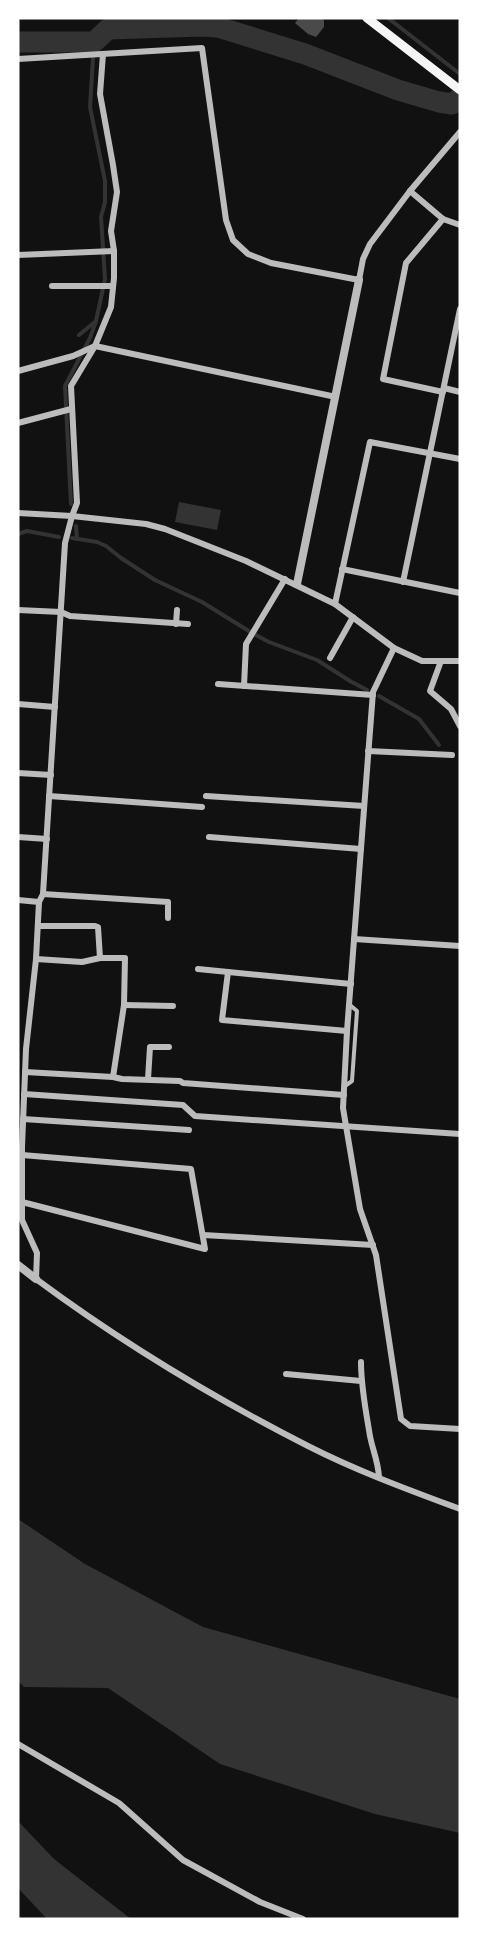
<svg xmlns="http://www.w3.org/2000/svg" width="478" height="1937" font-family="'Fira Sans',sans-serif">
	<rect width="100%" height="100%" fill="#111"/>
	<g fill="#333">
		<polygon points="179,502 221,510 217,530 175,522"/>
		<polygon points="18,1519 85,1564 203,1627 460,1699 460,1833 375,1814 220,1764 108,1688 24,1687 18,1681"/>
		<polygon points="18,1821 54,1859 131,1919 47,1919 18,1888"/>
	</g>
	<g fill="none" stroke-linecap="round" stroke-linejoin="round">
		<g stroke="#333" stroke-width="4">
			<polyline points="108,18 108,29"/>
			<polyline points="388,18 460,74"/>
			<polyline points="79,335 96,321 105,279 101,217 105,202 105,181 90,107 94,42"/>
			<polyline points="71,504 65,386 90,338 96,321"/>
			<polyline points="76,526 77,539"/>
			<polyline points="18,534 27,531 59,537"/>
			<polyline points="72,538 97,542 106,546 121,558 155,580 202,602 252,633 269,642 317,660 350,681 367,690"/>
			<polyline points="379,696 419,719 439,745"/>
		</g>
		<polyline stroke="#333" stroke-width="21" points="18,42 94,42 108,29 202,26 218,27 305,54 398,90 439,102 452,104 460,98"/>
	</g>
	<polygon fill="#4a4a4a" points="299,18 321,18 324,20 324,27 316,37 308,34 295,23"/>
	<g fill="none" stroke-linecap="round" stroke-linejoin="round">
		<polyline stroke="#bcbcbc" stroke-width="4" points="345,1086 352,1081 357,1011 350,1005"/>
		<g stroke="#bcbcbc" stroke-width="6">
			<path d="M103 54 100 94 113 165 117 192 111 231 114 251V278L111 307 95 346 71 386 77 503 72 516 65 543 43 894 39 902 36 959 26 1049 22 1147V1220L37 1253 36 1279C121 1342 214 1398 308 1446 357 1471 409 1490 460 1509"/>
			<polyline points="18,59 202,48 226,220 233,240 248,254 271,263 359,280 363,259 370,244 410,191 460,132"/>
			<polyline points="410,191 443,219 460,225"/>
			<polyline points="18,255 114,251"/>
			<polyline points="52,286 113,286"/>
			<polyline points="18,371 73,356 95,346 336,397"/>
			<polyline points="444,388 460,392"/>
			<polyline points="443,392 383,379 406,263 443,219"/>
			<polyline points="18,423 71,409"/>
			<polyline points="18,513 72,516 146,524 165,529 246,561 335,604 394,648 422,661 460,661"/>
			<polyline points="342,569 460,593"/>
			<polyline points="403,582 460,309"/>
			<polyline points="335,604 370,442 460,459"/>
			<polyline points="18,610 61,612 70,616 188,624"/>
			<polyline points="176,624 177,610"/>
			<polyline points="394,648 373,692 347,1031 343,1108 360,1209 376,1255 401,1419 410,1426 460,1429"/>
			<polyline points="330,658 353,617"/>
			<polyline points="441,661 430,691 451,709 460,726"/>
			<polyline points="218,684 373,695"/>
			<polyline points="244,686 246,644 285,579"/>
			<polyline points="18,704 55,707"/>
			<polyline points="368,751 452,755"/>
			<polyline points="18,773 51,775"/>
			<polyline points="49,796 202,807"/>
			<polyline points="206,796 364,806"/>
			<polyline points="18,837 47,839"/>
			<polyline points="209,837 361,849"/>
			<polyline points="43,894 168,902 168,918"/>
			<polyline points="18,900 39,902"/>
			<polyline points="39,926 95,926 98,927 100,958"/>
			<polyline points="354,939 460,946"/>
			<polyline points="36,959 82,962 100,958 125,958 124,1005 113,1077"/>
			<polyline points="198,969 351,984"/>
			<polyline points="228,972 222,1020 347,1031"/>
			<polyline points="124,1005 173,1006"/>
			<polyline points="25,1072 113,1077 122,1079 180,1081 183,1083 344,1095"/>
			<polyline points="148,1079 150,1047 169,1047"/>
			<polyline points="24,1094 183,1105 195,1116 460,1134"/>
			<polyline points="23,1119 189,1130"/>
			<polyline points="22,1202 205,1249 191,1169 22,1155"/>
			<polyline points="203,1235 373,1245"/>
			<path d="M361 1362C361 1385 365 1407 369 1430 371 1447 378 1459 379 1477"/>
			<polyline points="286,1374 361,1381"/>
			<polyline points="18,1744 119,1803 183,1860 260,1902 303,1919"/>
		</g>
		<g stroke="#bcbcbc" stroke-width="8">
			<polyline points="297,584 359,280"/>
			<polyline points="18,1265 36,1279"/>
		</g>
		<polyline stroke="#f5f5f5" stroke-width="9" points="367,18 460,90"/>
	</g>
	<rect width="478" height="1937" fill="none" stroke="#ffffff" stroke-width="39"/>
</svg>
